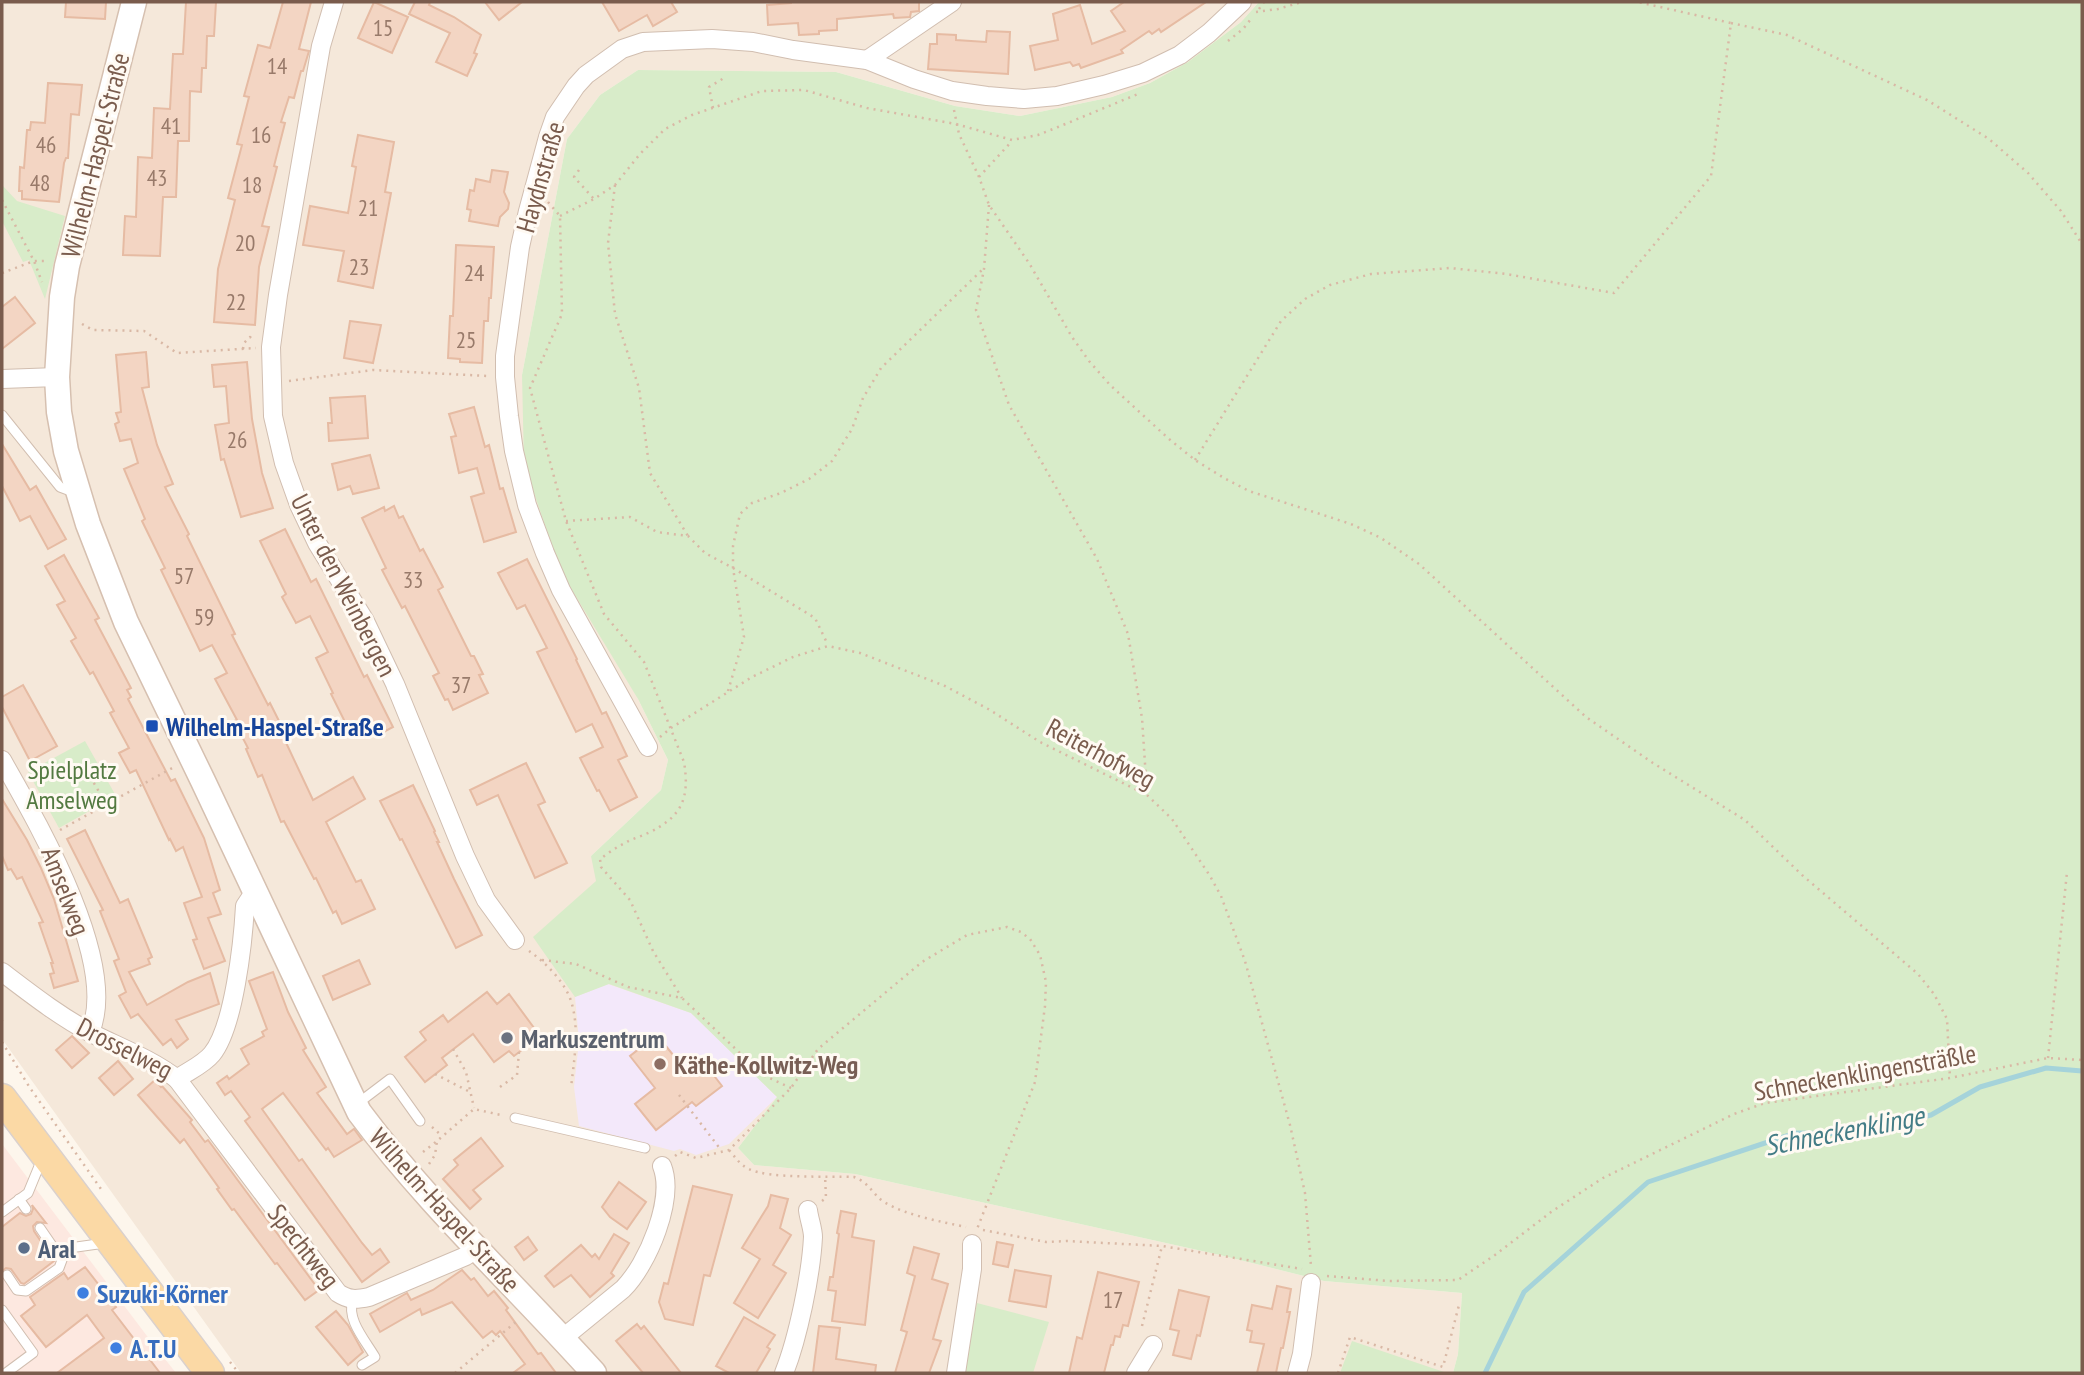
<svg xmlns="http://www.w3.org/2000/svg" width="2084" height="1375" font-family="'PT Sans Narrow',sans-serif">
	<rect width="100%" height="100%" fill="#fdf6ec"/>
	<polygon fill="#f5e8da" points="2,2 1259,2 1241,22 1188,62 1150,83 1112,97 1020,116 955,106 836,72 638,70 600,95 567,139 522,375 638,699 668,760 661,790 591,856 777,1097 738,1148 754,1165 855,1174 1220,1255 1324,1281 1462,1293 1458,1354 1453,1373 241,1373 2,1039"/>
	<polygon fill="#fde8e0" points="2,1144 150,1340 176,1373 2,1373"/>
	<polygon fill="#f3e8fa" points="608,984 691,1013 777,1097 729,1144 696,1155 680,1149 674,1151 579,1126 574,1087 579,1041 575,997"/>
	<g fill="#d8ecc9">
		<polygon points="1259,2 2082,2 2082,1373 1453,1373 1458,1354 1462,1293 1324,1281 1220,1255 855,1174 754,1165 738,1148 777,1097 691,1013 609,984 575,997 533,937 596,881 591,856 661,790 668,760 638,699 561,572 524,464 522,375 567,139 600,95 638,70 836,72 955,106 1020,116 1112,97 1150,83 1188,62 1241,22"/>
		<polygon points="2,185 17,201 65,216 45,299 29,260 23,262 2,221"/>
		<polygon points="85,741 116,796 59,828 28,772"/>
		<polygon points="977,1303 1049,1322 1033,1373 964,1373"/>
		<polygon points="1352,1341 1447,1373 1340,1373"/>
	</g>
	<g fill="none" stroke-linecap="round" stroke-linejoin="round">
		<polyline stroke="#a5d3da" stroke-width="5" points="1485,1373 1524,1292 1648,1182 1795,1133 1852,1134 1931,1115 1980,1087 2046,1068 2082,1071"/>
	</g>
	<g fill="#f3d5c3" stroke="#e6bba3" stroke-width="2">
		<polygon points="66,2 106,2 105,19 65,17"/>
		<polygon points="186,2 216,2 214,36 207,36 206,68 202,68 201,92 190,91 189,141 178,141 176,197 163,197 160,256 123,255 125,216 136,217 138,157 152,158 154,108 170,109 173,54 183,54"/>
		<polygon points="283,2 311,2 299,49 309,51 303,71 301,71 294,98 289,97 281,122 285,123 274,166 277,167 262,226 269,227 259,267 255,325 214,322 218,269 235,200 228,198 242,145 237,144 249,97 244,96 258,45 270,48"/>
		<polygon points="374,2 408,17 392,53 358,38"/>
		<polygon points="415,2 430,2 429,5 454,17 481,35 474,53 477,54 467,76 436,62 450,33 409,14"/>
		<polygon points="485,2 522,2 499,20"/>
		<polygon points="602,2 671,2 677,12 653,26 647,15 619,31"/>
		<polygon points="791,2 919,2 919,11 911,12 910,17 894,18 893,14 837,19 837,30 819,31 819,34 799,35 798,23 768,25 767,5 791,3"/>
		<polygon points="1124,2 1206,2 1161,32 1159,29 1152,34 1149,31 1121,50 1123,53 1081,68 1079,64 1073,66 1070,62 1035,70 1030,46 1058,40 1053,14 1080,5 1092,44 1125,31 1111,11"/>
		<polygon points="987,31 1010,32 1008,74 928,69 930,44 937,44 937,34 956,35 956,40 986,42"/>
		<polygon points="48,83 82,85 79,115 71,114 68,158 66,158 64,163 59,202 22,199 22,191 19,191 20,167 24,168 27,130 30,130 31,122 45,123"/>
		<polygon points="358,135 394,142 385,192 391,193 373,288 338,281 344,251 303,245 310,206 348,213 356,167 352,166"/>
		<polygon points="492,170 508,172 504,192 509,203 508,209 500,217 498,226 469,221 471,210 467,209 470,190 474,191 476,179 490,182"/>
		<polygon points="456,245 494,247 491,298 489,298 488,321 484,321 482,363 460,362 460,359 448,358 450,316 453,316"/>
		<polygon points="15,297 35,323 2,349 2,307"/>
		<polygon points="350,321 381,325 373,363 344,358"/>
		<polygon points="146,352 149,387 142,388 157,445 173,484 165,487 189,534 187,536 235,634 232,635 268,705 270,703 284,731 281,732 313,800 353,777 365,799 326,822 356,882 361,880 375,909 342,924 336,911 333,913 316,878 314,879 284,821 281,822 262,775 258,777 246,749 248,748 234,721 237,720 215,679 227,673 212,645 200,651 161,570 165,568 142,521 145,519 124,469 138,463 131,439 120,441 115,424 119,422 116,413 121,412 116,355"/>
		<polygon points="247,362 252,419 262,473 273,508 241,517 224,459 221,460 215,425 229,423 226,386 214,387 212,365"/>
		<polygon points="365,396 368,438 329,441 328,423 332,423 330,398"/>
		<polygon points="474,407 485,447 489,445 500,489 503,488 516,532 484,542 471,497 484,493 477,468 459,473 451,437 456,436 449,414"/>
		<polygon points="2,444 30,490 36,486 66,539 48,549 30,516 20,521 2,486"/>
		<polygon points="370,455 379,488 353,494 350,486 338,490 332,464"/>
		<polygon points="394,506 399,518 403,516 420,551 423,549 443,587 438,590 471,656 474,656 483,674 479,675 488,693 453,710 448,699 445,700 433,676 439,673 405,606 402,608 382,570 386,568 362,518 384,507 385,511"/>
		<polygon points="285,529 311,582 316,579 364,677 367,675 393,727 378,735 368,718 348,728 331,694 333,693 316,658 328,652 310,616 296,623 282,597 286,594 260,541"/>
		<polygon points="64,555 99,618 95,620 131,688 127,690 131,697 128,699 171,781 175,779 204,838 220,890 213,893 221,914 208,918 225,961 204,969 193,940 197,939 184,903 202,897 183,847 176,851 170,839 169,840 136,770 130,773 119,753 129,748 110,713 114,711 93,672 90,674 71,641 76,638 57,605 65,601 45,566"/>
		<polygon points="527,559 577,659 576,660 602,714 606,712 627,756 618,760 637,797 610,811 599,790 597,791 580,758 603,747 592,724 576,732 537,652 547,648 525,605 517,609 498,573"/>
		<polygon points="23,685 57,746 30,761 2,707 2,697"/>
		<polygon points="526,763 545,802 538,805 567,863 535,878 498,795 477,805 470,790"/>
		<polygon points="413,785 435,831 434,832 439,842 437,842 454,879 482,935 456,948 402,839 400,840 380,801"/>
		<polygon points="2,799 27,840 41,868 54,899 78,981 54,988 50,974 54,973 51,963 53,963 39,923 43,922 22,877 17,879 11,869 8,870 2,856"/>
		<polygon points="85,830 120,903 128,899 152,957 148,959 150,964 129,972 147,1005 188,982 210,973 219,1004 176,1020 188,1039 177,1048 171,1039 163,1045 138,1014 131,1018 119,996 126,992 114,961 119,959 100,911 103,910 67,839"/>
		<polygon points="359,960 370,984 333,1000 323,976"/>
		<polygon points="273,972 288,1012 306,1048 303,1050 326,1087 317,1093 347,1134 354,1129 362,1140 334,1157 328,1148 326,1150 283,1093 262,1109 299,1161 302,1159 362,1243 372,1255 380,1249 389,1262 362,1282 245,1121 250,1117 231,1091 225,1095 217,1083 227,1076 229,1079 249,1064 241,1049 264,1036 262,1032 267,1029 249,981"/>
		<polygon points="487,992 497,1004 509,994 540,1036 514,1056 509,1051 494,1062 473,1034 442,1058 447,1065 425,1082 405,1057 426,1040 420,1032 443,1015 448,1022"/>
		<polygon points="657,1035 686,1071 701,1059 722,1086 696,1106 692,1102 656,1130 635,1104 655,1088 630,1056"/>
		<polygon points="72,1036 89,1053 72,1068 56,1050"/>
		<polygon points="118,1061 133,1079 114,1095 99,1078"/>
		<polygon points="155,1080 161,1087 162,1086 192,1120 190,1122 205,1142 208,1140 319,1290 305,1300 277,1263 275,1264 234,1209 232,1210 217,1189 219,1188 184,1139 180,1143 138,1095"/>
		<polygon points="481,1138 503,1166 473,1190 481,1199 470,1209 443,1179 458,1165 454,1160"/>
		<polygon points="619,1182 646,1202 627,1229 610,1217 602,1207"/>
		<polygon points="693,1186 732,1195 710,1276 704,1275 693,1325 665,1319 659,1302 664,1283 668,1284"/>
		<polygon points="771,1195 788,1199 780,1228 791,1235 773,1265 786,1273 758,1318 734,1303 760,1259 742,1248 768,1206"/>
		<polygon points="32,1205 46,1223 37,1222 33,1226 34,1231 54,1261 24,1284 21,1283 11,1269 6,1268 2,1271 2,1227 20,1213 26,1216 31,1214 33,1209"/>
		<polygon points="841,1211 856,1214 852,1237 874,1241 865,1325 832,1321 836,1291 828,1290 830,1277 833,1277 839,1234 837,1233"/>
		<polygon points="614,1234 629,1243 611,1273 614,1276 590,1297 571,1275 554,1287 545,1276 581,1245 592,1257 595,1254 599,1259"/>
		<polygon points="528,1237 537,1250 524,1260 515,1247"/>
		<polygon points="997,1242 1013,1245 1008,1267 993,1264"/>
		<polygon points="914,1247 939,1254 932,1279 948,1284 933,1339 941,1341 929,1373 895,1373 907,1332 901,1330 915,1276 907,1273"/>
		<polygon points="85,1267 116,1307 112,1310 160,1373 57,1373 104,1338 87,1315 46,1347 21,1316 35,1305 30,1297 64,1273 68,1279"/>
		<polygon points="462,1270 471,1280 474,1278 488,1296 494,1291 508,1308 506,1310 538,1354 541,1353 556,1373 513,1373 525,1364 500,1331 496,1335 492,1331 483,1338 452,1302 422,1315 420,1309 380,1332 370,1314 407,1293 411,1300 433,1290"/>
		<polygon points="1015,1270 1051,1276 1046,1307 1009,1301"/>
		<polygon points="1098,1272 1139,1282 1128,1326 1123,1325 1120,1337 1115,1336 1113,1345 1111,1345 1104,1373 1069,1373 1077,1337 1082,1339"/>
		<polygon points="1277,1286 1291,1289 1287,1312 1290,1312 1283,1348 1281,1348 1276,1373 1257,1373 1264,1344 1250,1342 1252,1331 1247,1330 1252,1305 1272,1309"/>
		<polygon points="1179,1290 1209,1297 1200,1336 1197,1335 1191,1359 1173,1355 1179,1331 1170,1329"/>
		<polygon points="336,1311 348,1325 363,1352 348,1365 316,1327"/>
		<polygon points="744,1317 775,1335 767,1347 770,1349 756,1373 729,1373 716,1366"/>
		<polygon points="637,1324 641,1329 644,1326 681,1373 643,1373 616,1341"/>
		<polygon points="819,1326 840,1328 836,1359 876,1365 875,1373 813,1373"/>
	</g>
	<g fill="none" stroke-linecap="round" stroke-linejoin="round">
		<defs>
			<g id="lane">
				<polyline points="2,415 60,487 76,493"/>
				<polyline points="357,1104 390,1079 420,1121"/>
				<polyline points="515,1118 645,1148"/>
				<polyline points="19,1199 26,1209"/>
				<polyline points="2,1212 28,1193 42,1159"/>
				<polyline points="55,1250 105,1243"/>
				<polyline points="7,1275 17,1290 26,1291 59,1268 62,1260 40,1228"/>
				<path d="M353 1300C346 1319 365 1340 375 1357L362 1365"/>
				<polyline points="2,1310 33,1353 6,1373"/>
			</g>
			<g id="street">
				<polyline points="334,2 321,46 278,295 271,347 273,416 284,463 299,505 317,543 365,621 395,684 465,856 486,900 515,940"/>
				<polyline points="867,60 952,2"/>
				<polyline points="2,379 57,377"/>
				<polyline points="648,747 561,590 545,553 527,505 514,451 509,416 505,377 505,356 520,247 528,211 548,137 555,117 576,86 586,75 622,49 643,42 712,39 753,42 793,50 867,60 914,79 952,91 987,96 1024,99 1057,96 1104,85 1143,73 1180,55 1209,33 1242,2"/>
				<path d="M2 760C36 820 120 963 90 1032"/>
				<path d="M2 972C31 994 59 1016 91 1033 121 1048 151 1059 177 1079 188 1071 203 1065 212 1054 234 1027 243 942 245 906L251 897 256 893"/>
				<path d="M177 1079 338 1293C349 1300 355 1300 369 1297L466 1256 477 1248"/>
				<path d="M563 1338 623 1289C648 1264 675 1199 662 1166"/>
				<path d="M784 1373C798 1338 811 1275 813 1237 813 1229 809 1219 808 1210"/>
				<polyline points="956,1373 972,1269 972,1244"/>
				<polyline points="1136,1373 1153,1345"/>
				<polyline points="1297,1373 1302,1354 1311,1283"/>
			</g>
			<path id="secondary" d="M134 2 67 266 62 297 57 377 59 412 66 451 88 524 126 622 203 781 359 1112C429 1206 516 1286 594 1373"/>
			<polyline id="primary" points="2,1098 210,1373"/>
		</defs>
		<use href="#lane" stroke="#d1beb0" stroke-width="11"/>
		<use href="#street" stroke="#d1beb0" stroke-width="20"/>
		<use href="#secondary" stroke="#d6c0b0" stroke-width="27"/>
		<use href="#primary" stroke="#dad1cd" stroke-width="31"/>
		<g stroke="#d9b8a5" stroke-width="2.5" stroke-dasharray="2 5" stroke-linecap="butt">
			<polyline points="1259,9 1264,2"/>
			<polyline points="1256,12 1278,9 1302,2"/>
			<polyline points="1731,23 1787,35 1927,100 1989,139 2028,173 2061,211 2082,244"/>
			<polyline points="1228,41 1243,29 1251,19"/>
			<polyline points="713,108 709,87 724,78"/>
			<polyline points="954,110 959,134 979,177 989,205 1029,263 1072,337 1089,361 1110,385 1169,439 1195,460 1224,478 1249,491 1351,524 1381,538 1419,564 1586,717 1653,763 1745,820 1802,875 1918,974 1934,994 1947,1019 1950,1078"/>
			<polyline points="579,170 574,177 594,199"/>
			<polyline points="979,177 1012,141"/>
			<polyline points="615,185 608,243 615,314 639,388 650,473 688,536"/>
			<polyline points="2,200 34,261 42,282"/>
			<path d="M548 202 560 216 562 314 530 388 566 521 604 614 644 662 684 762C690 798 682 817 648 833 640 837 631 839 623 844 615 848 607 854 600 859L601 867 630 900 653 951 682 998"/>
			<polyline points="989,205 984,269 976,310 1009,405 1097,559 1128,634 1142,718 1147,794"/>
			<polyline points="560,216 594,199 615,185 640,154 665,129 692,115 762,91 804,90 867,108 956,124 1012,140 1038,135 1058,127 1138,94"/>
			<polyline points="2,273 34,261 47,261"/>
			<polyline points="82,324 93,330 144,331 177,353 256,348"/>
			<polyline points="243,349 244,343 250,337 255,341"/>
			<polyline points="289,381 373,370 487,376"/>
			<polyline points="1195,460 1281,321 1305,299 1330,285 1371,274 1450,268 1506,274 1614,293 1711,176 1731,23 1638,2"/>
			<polyline points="566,521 630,517 657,532 688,536 705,553 733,568 815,618 828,645"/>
			<polyline points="728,691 744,637 733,568 733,546 740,514 752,503 781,493 809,479 832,461 852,429 863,398 881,368 983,269"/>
			<polyline points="660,737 671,728 752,677 793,657 828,646 860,653 945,686 990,710 1040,742 1147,795 1172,819 1210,876 1221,896 1245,961 1290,1125 1305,1193 1311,1266"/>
			<polyline points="32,779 70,766 91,778 106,804"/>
			<polyline points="60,830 174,767"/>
			<path d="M529 951C545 962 565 982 571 1001 580 1029 574 1060 571 1088"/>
			<polyline points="542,960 576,964 628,987 682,998 763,1075 791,1088"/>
			<polyline points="2,1020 2,1021"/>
			<polyline points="2,1042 30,1088 101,1189"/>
			<polyline points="453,1049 466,1072 474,1108"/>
			<polyline points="2048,1058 2067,872"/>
			<polyline points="435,1074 470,1092"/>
			<polyline points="500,1087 517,1075 519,1052"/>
			<polyline points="679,1095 721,1150"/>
			<polyline points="432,1127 442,1136"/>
			<path d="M729 1150C736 1158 740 1165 749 1169 769 1179 829 1176 854 1177 870 1183 872 1194 884 1202 905 1215 942 1222 966 1227"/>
			<polyline points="423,1152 437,1141"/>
			<polyline points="675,1156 680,1152 696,1158 729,1150 791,1088 818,1049 922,962 967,935 1007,927 1021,932 1030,939 1040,955 1046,982 1045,1006 1035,1082 977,1229"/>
			<polyline points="429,1164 435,1155 437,1141 474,1109 501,1115"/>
			<polyline points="822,1201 826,1198 825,1175"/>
			<polyline points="983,1230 1046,1242 1067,1241 1162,1246 1302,1269"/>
			<polyline points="1327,1276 1389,1281 1458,1280 1495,1255 1551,1212 1603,1178 1734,1114 1765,1103 1950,1078 2048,1058 2082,1060"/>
			<polyline points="1142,1326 1162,1246"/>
			<polyline points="230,1362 239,1373"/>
			<polyline points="455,1373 517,1321"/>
			<polyline points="1338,1373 1350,1337 1443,1367 1459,1305"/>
		</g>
		<use href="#lane" stroke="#fff" stroke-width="9"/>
		<use href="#street" stroke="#fff" stroke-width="18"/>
		<use href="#secondary" stroke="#fff" stroke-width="24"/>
		<use href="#primary" stroke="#fbd9a5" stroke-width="28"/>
	</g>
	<rect fill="#1a4fb4" stroke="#fffaf3" stroke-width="2.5" x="145" y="719" width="14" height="14" rx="3.5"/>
	<circle fill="#6b7280" stroke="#fffaf3" stroke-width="2.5" cx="507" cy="1038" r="7"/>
	<circle fill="#8d6e63" stroke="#fffaf3" stroke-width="2.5" cx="660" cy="1064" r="7"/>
	<circle fill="#5c6f8a" stroke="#fffaf3" stroke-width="2.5" cx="24" cy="1248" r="7"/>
	<g fill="#3f7fe0" stroke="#fffaf3" stroke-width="2.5">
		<circle cx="83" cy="1293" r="7"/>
		<circle cx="116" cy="1348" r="7"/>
	</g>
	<g text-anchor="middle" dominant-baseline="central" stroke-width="6" stroke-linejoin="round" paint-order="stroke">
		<g font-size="23" fill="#987a6a">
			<text x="383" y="27">15</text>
			<text x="277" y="65">14</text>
			<text x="171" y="125">41</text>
			<text x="261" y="134">16</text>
			<text x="46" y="144">46</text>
			<text x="157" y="177">43</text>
			<text x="40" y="182">48</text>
			<text x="252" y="184">18</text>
			<text x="368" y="207">21</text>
			<text x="245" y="242">20</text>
			<text x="359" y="266">23</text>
			<text x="474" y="272">24</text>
			<text x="236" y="301">22</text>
			<text x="466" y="339">25</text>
			<text x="237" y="439">26</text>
			<text x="184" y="575">57</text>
			<text x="413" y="579">33</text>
			<text x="204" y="616">59</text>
			<text x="461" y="684">37</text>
			<text x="1113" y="1299">17</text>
		</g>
		<g font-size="26" fill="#7a5c4d" stroke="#fffaf3">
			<text transform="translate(95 155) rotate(-76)">Wilhelm-Haspel-Straße</text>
			<text transform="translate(540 177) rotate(-74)">Haydnstraße</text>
			<text transform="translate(344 585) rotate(63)">Unter den Weinbergen</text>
			<text transform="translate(1101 753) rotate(28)">Reiterhofweg</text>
			<text transform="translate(66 891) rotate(69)">Amselweg</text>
			<text transform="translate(125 1048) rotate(27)">Drosselweg</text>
			<text transform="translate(1865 1072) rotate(-10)">Schneckenklingensträßle</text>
			<text transform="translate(445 1210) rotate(48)">Wilhelm-Haspel-Straße</text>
			<text transform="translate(304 1246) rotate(52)">Spechtweg</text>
		</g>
		<g font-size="26" font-weight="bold" fill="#164399" stroke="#fffaf3" text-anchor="start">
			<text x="166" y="726">Wilhelm-Haspel-Straße</text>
		</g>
		<g font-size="26" fill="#537a41" stroke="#fffaf3">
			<text x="72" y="769">Spielplatz<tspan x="72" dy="30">Amselweg</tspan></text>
		</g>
		<g font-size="26" font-weight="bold" fill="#5b616d" stroke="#fffaf3" text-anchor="start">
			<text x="521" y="1038">Markuszentrum</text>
		</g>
		<g font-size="26" font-weight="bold" fill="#785e54" stroke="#fffaf3" text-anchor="start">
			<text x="674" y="1064">Käthe-Kollwitz-Weg</text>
		</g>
		<g font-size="26" font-weight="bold" fill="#4e5e75" stroke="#fffaf3" text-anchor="start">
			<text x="38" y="1248">Aral</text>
		</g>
		<g font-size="26" font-weight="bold" fill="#366cbe" stroke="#fffaf3" text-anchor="start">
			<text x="97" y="1293">Suzuki-Körner</text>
			<text x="130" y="1348">A.T.U</text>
		</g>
		<g font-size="28" font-style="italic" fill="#437c86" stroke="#fffaf3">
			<text transform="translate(1844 1130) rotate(-11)">Schneckenklinge</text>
		</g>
	</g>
	<rect width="2084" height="1375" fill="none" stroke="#7a5c4d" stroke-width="7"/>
</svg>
